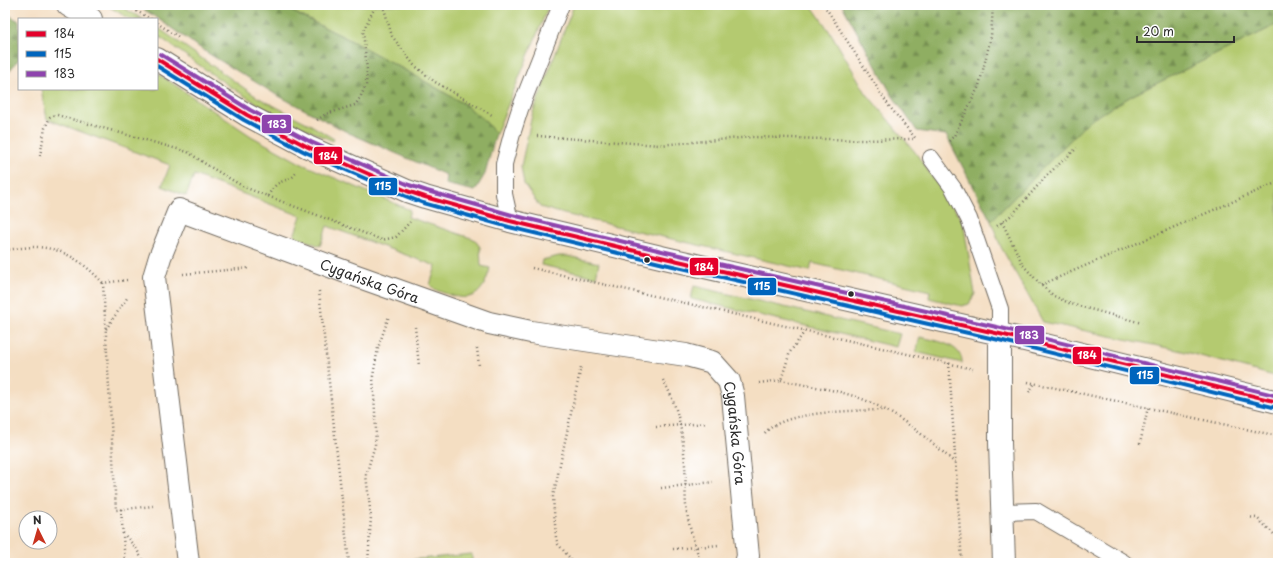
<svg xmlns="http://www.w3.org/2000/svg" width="1283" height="568" font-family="'Playpen Sans',sans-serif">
	<defs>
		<pattern id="forest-firs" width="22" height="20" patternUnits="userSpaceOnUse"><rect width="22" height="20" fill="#8fae62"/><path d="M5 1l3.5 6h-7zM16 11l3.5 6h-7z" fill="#758e51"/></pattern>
	</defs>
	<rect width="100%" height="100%" fill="#fff"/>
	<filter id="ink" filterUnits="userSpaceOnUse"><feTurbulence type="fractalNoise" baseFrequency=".025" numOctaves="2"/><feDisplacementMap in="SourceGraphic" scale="8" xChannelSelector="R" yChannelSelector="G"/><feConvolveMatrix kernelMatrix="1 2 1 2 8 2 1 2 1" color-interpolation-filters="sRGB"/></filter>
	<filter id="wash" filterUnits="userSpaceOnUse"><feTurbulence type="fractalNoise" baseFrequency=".012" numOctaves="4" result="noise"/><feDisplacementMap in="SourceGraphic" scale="16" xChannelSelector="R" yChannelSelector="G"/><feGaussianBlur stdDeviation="0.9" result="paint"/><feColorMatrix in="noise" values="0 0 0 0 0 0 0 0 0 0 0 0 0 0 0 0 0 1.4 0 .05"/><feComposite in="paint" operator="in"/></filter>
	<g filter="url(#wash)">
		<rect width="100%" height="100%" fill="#f4dec2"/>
		<g fill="#b4ca6f" stroke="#707a4d">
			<polygon points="106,5 118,5 143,19 130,19"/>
			<polygon points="292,5 549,5 496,134 484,120 464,104 414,75 348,39 291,11"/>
			<polygon points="574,5 811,5 832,35 866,93 915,152 963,221 975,294 969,304 962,306 929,298 930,291 812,263 810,271 564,214 540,207 524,184 521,166 532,115"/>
			<polygon points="1278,24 1278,377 1182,351 1043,322 1001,247 991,221 1088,121 1133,95"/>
			<path d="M157 27 257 97 311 125 334 139 333 141C305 129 277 116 251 100 219 80 188 57 157 35Z"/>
			<path d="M157 73 251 136 302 164 410 210 408 217 474 239 480 247 481 266 490 268C484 291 475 303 450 295 442 292 435 291 430 285L436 266 327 226 320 246 294 236 301 216 194 175 186 196 162 186 170 165 47 119 41 89H157Z"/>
			<polygon points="559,256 567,256 599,263 596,277 541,265 542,260"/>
			<polygon points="694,286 900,334 896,347 691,299"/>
			<path d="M920 337C933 340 963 344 962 363L916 352Z"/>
			<polygon points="472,554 472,563 386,563 386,562"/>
		</g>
		<g fill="url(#forest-firs)" stroke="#5d6c46">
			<polygon points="136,5 292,5 291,11 348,39 414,75 464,104 484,120 496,134 485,174 475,191 445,184 446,175 349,133 275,94 206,52 151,14"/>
			<polygon points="842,5 1278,5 1278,24 1133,95 1089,121 991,221 946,135 917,131 892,95"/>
			<polygon points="5,13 19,21 19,59 5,76"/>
		</g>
	</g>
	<g filter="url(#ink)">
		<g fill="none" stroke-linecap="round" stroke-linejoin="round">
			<defs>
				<g id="lane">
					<polyline points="931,158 953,188 969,219 1000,309 1000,334"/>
					<polyline points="510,221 504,194 504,164 512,134 520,109 561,5"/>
					<polyline points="1002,512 1036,511 1124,563"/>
				</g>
				<g id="street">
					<polyline points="1000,334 1000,443 1004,563"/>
					<path id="s1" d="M188 563 154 277 160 257 179 210 354 275 489 323 531 332 686 355 712 362 729 381 733 396 748 556 746 563"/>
				</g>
				<g id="secondary">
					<polyline points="68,5 91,19"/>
					<polyline points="157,59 247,115 308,147 407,191 425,197 510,221 665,258 1000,334 1278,402"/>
				</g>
			</defs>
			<use href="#lane" stroke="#716a60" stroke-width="18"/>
			<use href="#street" stroke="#716a60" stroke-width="24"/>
			<use href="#secondary" stroke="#716a60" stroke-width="24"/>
			<g stroke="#716a60" stroke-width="2.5" stroke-dasharray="1 3" stroke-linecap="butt">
				<polyline points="126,5 151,19"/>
				<polyline points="383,5 392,36 414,65 435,82 492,115"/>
				<polyline points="824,5 889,106 916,139"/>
				<polyline points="157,23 180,38"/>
				<polyline points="317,120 326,114 355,105 360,98 366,85 367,70 363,31 376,5"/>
				<polyline points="537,136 659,145 752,137 863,140 913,139"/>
				<polyline points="949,141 954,136 979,86 991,37 993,5"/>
				<polyline points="40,156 45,128 50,117 57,115 188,152 207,165 244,187 382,240 396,237 410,222"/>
				<path d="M268 196C270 192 273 188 276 185 283 179 291 181 296 173"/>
				<polyline points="1002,222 1023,265 1041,285 1054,296 1071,304 1142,323"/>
				<polyline points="997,226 1013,214 1047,175 1077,148"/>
				<path d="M5 250C15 249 26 247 36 247 65 248 84 263 103 283"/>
				<polyline points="532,268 973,369"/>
				<polyline points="183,274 250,268"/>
				<polyline points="127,280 103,283 116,510 153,506"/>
				<polyline points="1041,285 1278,182"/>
				<polyline points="319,291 349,563"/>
				<polyline points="415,327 419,366"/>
				<polyline points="106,329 127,298"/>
				<polyline points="477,348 479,366"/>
				<polyline points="949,363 962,563"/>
				<path d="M663 380C679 408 683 434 685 466 686 479 685 493 686 506 688 524 695 546 701 563"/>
				<path d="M781 380C807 386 836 389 862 399 896 412 928 438 955 463"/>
				<polyline points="1028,382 1278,436"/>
				<polyline points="759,383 781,380 790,352 805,331"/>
				<polyline points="1029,392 1035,383"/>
				<polyline points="656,427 707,423"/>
				<path d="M765 433C784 410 854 411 883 410"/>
				<polyline points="1140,444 1148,407"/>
				<polyline points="661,488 713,482"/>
				<polyline points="121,509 125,563"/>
				<polyline points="1247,517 1257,518 1278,538"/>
				<polyline points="123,533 136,548 144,563"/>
				<polyline points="673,549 719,545"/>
				<polyline points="368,563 371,517 366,475 375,445 376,430 373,376 378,348 389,316"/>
				<polyline points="574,563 558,544 556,538 553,497 581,367"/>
			</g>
			<use href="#lane" stroke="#fff" stroke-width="16"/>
			<use href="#street" stroke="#fff" stroke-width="22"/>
			<use href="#secondary" stroke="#fff" stroke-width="22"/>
			<defs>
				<polyline id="bus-1" points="157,59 247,115 308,147 407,191 425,197 510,221 665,258 1000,334 1278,402"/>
				<polyline id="bus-2" points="157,66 244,120 305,152 405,196 423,203 509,227 664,264 999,340 1277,408"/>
				<polyline id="bus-3" points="160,54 250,110 311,142 409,185 427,191 512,215 666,252 1001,328 1278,396"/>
			</defs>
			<use href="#bus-1" stroke="#fff" stroke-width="7"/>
			<use href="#bus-2" stroke="#fff" stroke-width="7"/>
			<use href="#bus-3" stroke="#fff" stroke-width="7"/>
			<use href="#bus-1" stroke="#e4002b" stroke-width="4"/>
			<use href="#bus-2" stroke="#0065bd" stroke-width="4"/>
			<use href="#bus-3" stroke="#8e44ad" stroke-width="4"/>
		</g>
	</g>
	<g fill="#2b2b2b" stroke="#fff" stroke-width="1.5">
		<circle cx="647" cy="260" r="3.5"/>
		<circle cx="851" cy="294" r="3.5"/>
	</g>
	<g text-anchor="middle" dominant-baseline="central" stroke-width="3.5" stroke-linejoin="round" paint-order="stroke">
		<g font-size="14" fill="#2b2b2b" stroke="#fff">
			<text stroke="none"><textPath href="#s1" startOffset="563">Cygańska Góra</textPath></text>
			<text stroke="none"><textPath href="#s1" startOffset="994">Cygańska Góra</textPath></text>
		</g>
	</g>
	<g stroke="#fff" stroke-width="1.5">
		<rect x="261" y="114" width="31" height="20" rx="4" fill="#8e44ad"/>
		<rect x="313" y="146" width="30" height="19" rx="4" fill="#e4002b"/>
		<rect x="368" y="177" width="30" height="19" rx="4" fill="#0065bd"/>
		<rect x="689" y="257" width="30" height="19" rx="4" fill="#e4002b"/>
		<rect x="747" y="277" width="30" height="19" rx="4" fill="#0065bd"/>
		<rect x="1014" y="325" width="31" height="20" rx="4" fill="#8e44ad"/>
		<rect x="1072" y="346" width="30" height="19" rx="4" fill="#e4002b"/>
		<rect x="1129" y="366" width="31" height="19" rx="4" fill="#0065bd"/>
	</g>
	<g font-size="11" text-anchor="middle" font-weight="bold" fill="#fff">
		<text x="277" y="128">183</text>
		<text x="328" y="160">184</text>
		<text x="383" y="190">115</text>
		<text x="704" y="271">184</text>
		<text x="762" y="290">115</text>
		<text x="1029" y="339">183</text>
		<text x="1087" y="359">184</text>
		<text x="1145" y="379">115</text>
	</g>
	<rect width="1283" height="568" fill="none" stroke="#fff" stroke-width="20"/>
	<rect x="18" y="18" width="140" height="72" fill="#ffffff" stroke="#aaaaaa"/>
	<rect x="26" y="31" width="20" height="6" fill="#e4002b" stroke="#aaaaaa"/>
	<text x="54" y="38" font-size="12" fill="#2b2b2b">184</text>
	<rect x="26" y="51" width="20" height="6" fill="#0065bd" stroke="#aaaaaa"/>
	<text x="54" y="58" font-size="12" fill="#2b2b2b">115</text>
	<rect x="26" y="71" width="20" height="6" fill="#8e44ad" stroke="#aaaaaa"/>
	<text x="54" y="78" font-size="12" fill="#2b2b2b">183</text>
	<g transform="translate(38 530) rotate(355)"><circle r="19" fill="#ffffff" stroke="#aaaaaa"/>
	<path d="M0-3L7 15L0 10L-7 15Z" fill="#c8321e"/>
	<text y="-6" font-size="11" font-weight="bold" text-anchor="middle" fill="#2b2b2b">N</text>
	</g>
	<path d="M1137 36v6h97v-6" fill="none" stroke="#2b2b2b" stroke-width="2"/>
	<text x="1143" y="36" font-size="12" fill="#2b2b2b" stroke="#ffffff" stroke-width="3" paint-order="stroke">20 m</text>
</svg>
